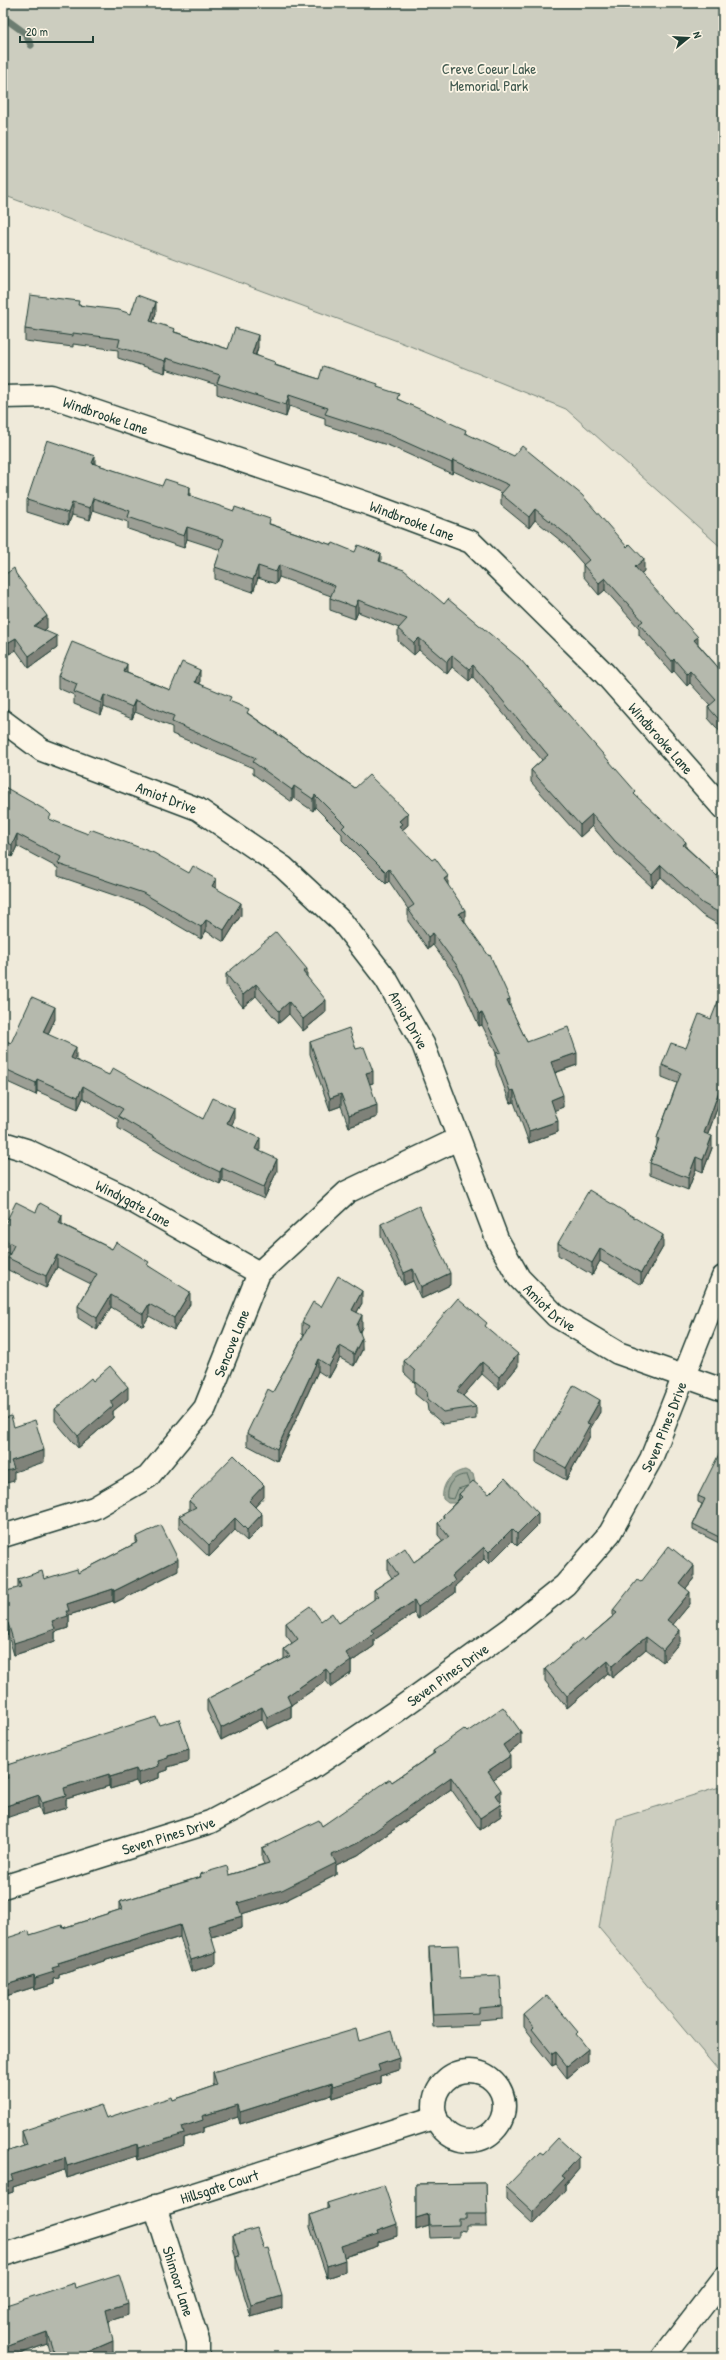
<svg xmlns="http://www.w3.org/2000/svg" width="726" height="2360" font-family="'Patrick Hand',sans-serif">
	<rect width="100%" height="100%" fill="#efeada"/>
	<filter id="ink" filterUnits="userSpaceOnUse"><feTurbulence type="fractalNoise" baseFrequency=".025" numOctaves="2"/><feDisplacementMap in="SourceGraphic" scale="8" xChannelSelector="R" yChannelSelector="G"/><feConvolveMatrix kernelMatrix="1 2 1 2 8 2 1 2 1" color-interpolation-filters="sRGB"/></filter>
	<g filter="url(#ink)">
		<g fill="#cccdbf" stroke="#76857a">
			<polygon points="3,3 719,3 723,14 723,549 566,409 400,342 3,195"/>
			<polygon points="723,1786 723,2076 599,1928 617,1819"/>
		</g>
		<path fill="#9fa89a" stroke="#6c7d71" d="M465 1470 473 1474 475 1483 470 1489 461 1492 456 1503H448L443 1499C441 1485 451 1472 465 1470Z"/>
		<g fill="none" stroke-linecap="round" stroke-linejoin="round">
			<path stroke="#52685d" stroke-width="1" d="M467 1486 458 1489 454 1499 447 1498C445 1486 455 1474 467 1475L470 1483"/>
			<polyline stroke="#6c7d71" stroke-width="7" points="3,17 25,33 31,45"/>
			<defs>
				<g id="street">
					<path id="s1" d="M3 397 50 396 369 504 471 542 604 673 723 808"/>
					<path id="s2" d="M3 721 42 750 198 809 283 867 342 922 386 979 423 1044 497 1239 519 1278 556 1316 618 1353 723 1390"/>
					<path id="s3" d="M3 1143 26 1150 125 1197 259 1273"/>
					<path id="s4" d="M3 1536 94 1508 148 1477 205 1408 259 1273 347 1192 458 1139"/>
					<path id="s5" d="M3 1887 210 1822 307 1771 395 1712 509 1630 565 1585 610 1533 651 1459 723 1277"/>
					<circle cx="469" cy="2106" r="35"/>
					<path id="s6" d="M155 2206 198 2341V2357"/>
					<path id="s7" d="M3 2255 436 2117"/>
				</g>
				<polyline id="highway" points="663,2357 723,2279"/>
			</defs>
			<use href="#street" stroke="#1f3d34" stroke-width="25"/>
			<use href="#highway" stroke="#1f3d34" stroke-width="25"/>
			<use href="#street" stroke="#fcf5e5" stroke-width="22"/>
			<use href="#highway" stroke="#fcf5e5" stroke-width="22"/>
		</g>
		<g fill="#9c9f95" stroke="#1f3d34">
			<polygon points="79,305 131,314 156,313 153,322 175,332 228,349 258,347 256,355 275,365 319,379 378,388 399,400 466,434 644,571 640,574 698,644 723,673 723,735 708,718 708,707 710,705 690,683 687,686 674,671 672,673 639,635 639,628 605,590 599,595 583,576 583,564 566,545 535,520 529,528 501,505 501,494 502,493 453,471 452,474 390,446 325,425 325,418 289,406 286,417 217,394 217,385 166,369 165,373 118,358 118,350 73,344 73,347 25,341 25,329"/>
			<polygon points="95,464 381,562 636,796 686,847 717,876 723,871 723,927 702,915 661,877 652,887 615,853 592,826 580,837 531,782 531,770 542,760 473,677 469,681 452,667 447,674 419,650 414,655 398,641 398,629 399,628 358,612 355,619 330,610 330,598 331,596 279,577 276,584 258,578 253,592 215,579 215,567 221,550 187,539 184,548 128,529 128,522 93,510 90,520 72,515 68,525 27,512 27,500"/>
			<polygon points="16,574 47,628 44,630 57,648 29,668 16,650 9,654 3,645 3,576"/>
			<polygon points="127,673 170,690 200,682 200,684 231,702 249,714 408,825 402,830 448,886 465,922 510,1007 527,1042 577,1065 555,1073 563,1107 554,1110 558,1132 529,1143 514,1102 510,1103 496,1065 496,1053 482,1025 479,1026 458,979 433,945 428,949 408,921 408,909 389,881 386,884 342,840 342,834 315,807 313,811 294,798 292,802 253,774 253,768 172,734 172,727 135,712 132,719 104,707 101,715 74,704 74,695 58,688 58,676"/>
			<polygon points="3,786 51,820 216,889 241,915 224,942 206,931 201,939 143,905 58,876 58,868 17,846 12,857 3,852"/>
			<polygon points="226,974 307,977 326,1012 303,1031 289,1014 279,1023 256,996 243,1007 226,986"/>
			<polygon points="723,1001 723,1099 722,1100 720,1100 708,1134 712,1148 703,1172 696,1169 688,1190 650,1175 650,1163 657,1145 657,1138 677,1083 662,1077 662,1065 686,1048 711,1019"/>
			<polygon points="55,1019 48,1034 76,1059 75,1060 203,1119 234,1120 231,1125 260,1150 260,1151 277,1171 264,1199 222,1180 220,1184 186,1168 118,1128 118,1119 83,1098 78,1109 37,1091 36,1095 3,1080 3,1040 11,1043"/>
			<polygon points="310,1042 356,1049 373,1083 369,1084 377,1117 349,1127 341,1106 330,1110 310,1054"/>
			<polygon points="62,1224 112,1249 149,1266 190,1304 174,1330 149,1316 143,1326 111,1307 97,1330 78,1318 78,1306 91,1284 57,1267 46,1288 8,1270 8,1258 10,1254 3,1251 3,1228"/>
			<polygon points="381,1224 450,1285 421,1299 413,1281 404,1285 381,1236"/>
			<polygon points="558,1243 663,1247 641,1285 600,1261 592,1275 558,1255"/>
			<polygon points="362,1303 357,1312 362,1327 360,1332 362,1350 354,1366 340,1358 329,1378 318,1371 277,1461 247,1445 247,1433 273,1392 304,1335 302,1334 302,1322 321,1307"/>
			<polygon points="487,1328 518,1366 499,1389 482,1374 463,1396 476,1407 476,1419 443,1424 428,1411 427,1404 415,1394 415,1383 404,1373 404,1361"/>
			<polygon points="93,1381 128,1399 113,1411 113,1418 78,1448 55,1421 55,1409"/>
			<polygon points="600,1412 590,1429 590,1436 566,1480 536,1463 536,1451"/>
			<polygon points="723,1456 719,1543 693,1530 693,1524 702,1504 698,1502 698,1496"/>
			<polygon points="459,1494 489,1494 538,1525 517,1546 512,1541 489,1564 484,1559 455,1586 455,1593 418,1619 414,1613 374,1640 374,1646 351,1662 351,1673 331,1687 326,1681 291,1705 291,1717 267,1729 262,1719 221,1740 207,1711 207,1699 284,1659 284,1649 292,1643 286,1635 286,1623 321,1621 339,1623 374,1600 374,1590 392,1578 388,1572 388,1560 414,1562 443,1541 438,1535 438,1523 443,1518 443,1515 459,1499"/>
			<polygon points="264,1497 255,1507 262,1526 247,1541 235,1530 209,1557 179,1528 179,1516 189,1511 189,1501"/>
			<polygon points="136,1537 178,1571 114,1603 113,1601 69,1615 69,1623 68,1623 68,1628 55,1632 55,1641 33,1649 14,1655 8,1635 3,1636 18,1588 18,1579 44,1579 78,1573 136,1543"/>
			<polygon points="694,1578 686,1588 690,1604 673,1624 680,1642 663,1662 646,1649 612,1678 608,1673 567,1708 545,1681 545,1669 584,1641 613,1616 613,1610 641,1582"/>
			<polygon points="159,1725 189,1761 168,1767 168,1770 159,1773 159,1778 138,1785 136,1781 110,1789 109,1786 66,1799 66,1808 42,1815 39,1807 5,1779 4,1766"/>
			<polygon points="467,1732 521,1744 508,1753 510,1768 493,1779 501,1802 500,1803 501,1816 480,1830 451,1789 358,1855 336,1865 336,1875 282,1902 241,1914 242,1928 212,1937 216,1964 191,1972 180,1937 59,1975 59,1978 54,1979 54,1984 35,1990 34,1987 3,1997 3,1942 4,1942 4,1939 30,1935 63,1928 119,1910 119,1902 200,1877 200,1874 229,1875 264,1864 262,1860 262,1848 322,1826 392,1782 433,1754 433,1751"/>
			<polygon points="429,1946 460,1978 502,2006 502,2018 479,2020 479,2025 433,2027 429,1958"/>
			<polygon points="524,2015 578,2037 588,2061 567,2078 556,2064 552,2066 532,2041 532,2037 524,2027"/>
			<polygon points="359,2041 399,2070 380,2076 380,2083 333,2098 332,2095 240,2124 238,2117 203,2128 203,2132 184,2138 184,2145 138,2160 137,2156 67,2178 65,2170 13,2187 13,2192 3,2195 3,2153 24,2146 22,2143 22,2131 106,2118 173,2100 214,2086 213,2084 213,2072"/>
			<polygon points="543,2154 579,2169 565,2185 565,2190 533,2224 506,2199 506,2187"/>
			<polygon points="486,2183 487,2226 466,2226 466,2231 459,2230 459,2237 430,2238 429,2226 416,2230 416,2184"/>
			<polygon points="327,2203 397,2236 378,2242 378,2246 344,2257 345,2272 327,2278 310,2227 310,2215 327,2209"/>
			<polygon points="233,2235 282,2308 251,2317 236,2269 236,2259 233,2247"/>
			<polygon points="75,2288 128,2315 109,2321 113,2353 105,2357 51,2357 47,2344 11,2357 3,2357"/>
		</g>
		<g fill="#7f8279" stroke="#1f3d34">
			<polygon points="156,302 156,313 150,332 150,321"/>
			<polygon points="258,335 258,347 252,366 252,354"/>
			<polygon points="166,358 166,369 165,373 165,361"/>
			<polygon points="289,395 289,406 286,417 286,405"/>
			<polygon points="95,456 95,468 92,463"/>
			<polygon points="453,460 453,471 452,474 452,463"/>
			<polygon points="190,487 190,499 188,495"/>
			<polygon points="93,498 93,510 90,520 90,508"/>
			<polygon points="72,503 72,515 68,525 68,513"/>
			<polygon points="535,509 535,520 529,528 529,517"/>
			<polygon points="187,527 187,539 184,548 184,536"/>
			<polygon points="381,554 381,566 379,561"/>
			<polygon points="644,559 644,571 635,579 635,567"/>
			<polygon points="279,565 279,577 276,584 276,572"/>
			<polygon points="258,566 258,578 253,592 253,580"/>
			<polygon points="605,578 605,590 599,595 599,583"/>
			<polygon points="358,600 358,612 355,619 355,607"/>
			<polygon points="47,616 47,628 34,638 34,626"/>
			<polygon points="57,636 57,648 29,668 29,656"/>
			<polygon points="698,637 698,648 694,640"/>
			<polygon points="16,638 16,650 9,654 9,642"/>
			<polygon points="419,638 419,650 414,655 414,643"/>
			<polygon points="452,655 452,667 447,674 447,662"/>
			<polygon points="674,659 674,671 672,673 672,661"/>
			<polygon points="127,664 127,676 124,672"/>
			<polygon points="473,665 473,677 469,681 469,669"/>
			<polygon points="200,670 200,682 195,694 195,682"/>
			<polygon points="690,671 690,683 687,686 687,674"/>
			<polygon points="104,695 104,707 101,715 101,703"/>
			<polygon points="135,700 135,712 132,719 132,707"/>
			<polygon points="294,786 294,798 292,802 292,790"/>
			<polygon points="315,795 315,807 313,811 313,799"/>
			<polygon points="408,813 408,825 402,830 399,838 399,821"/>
			<polygon points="592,814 592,826 580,837 580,825"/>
			<polygon points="17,834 17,846 12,857 12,845"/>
			<polygon points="686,842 686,854 683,845"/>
			<polygon points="661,865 661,877 652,887 652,875"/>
			<polygon points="389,869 389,881 386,884 386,872"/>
			<polygon points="448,876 448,888 444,879"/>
			<polygon points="216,879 216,891 212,886"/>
			<polygon points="241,903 241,915 224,942 224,930"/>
			<polygon points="465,910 465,922 459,914"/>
			<polygon points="206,920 206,931 201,939 201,927"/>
			<polygon points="433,933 433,945 428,949 428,937"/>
			<polygon points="307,969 307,981 303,972"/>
			<polygon points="256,984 256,996 243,1007 243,995"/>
			<polygon points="510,999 510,1011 507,1000"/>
			<polygon points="326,1000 326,1012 303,1031 303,1019"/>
			<polygon points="289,1002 289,1014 279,1023 279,1011"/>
			<polygon points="55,1007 55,1019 43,1044 43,1032"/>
			<polygon points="482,1013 482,1025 479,1026 479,1014"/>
			<polygon points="76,1047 76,1059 71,1070 71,1058"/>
			<polygon points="577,1053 577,1065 551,1074 551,1062"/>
			<polygon points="373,1071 373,1083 366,1085 366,1073"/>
			<polygon points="37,1079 37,1091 36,1095 36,1083"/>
			<polygon points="83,1086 83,1098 78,1109 78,1097"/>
			<polygon points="723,1087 723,1099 722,1100 722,1088"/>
			<polygon points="720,1088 720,1100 704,1145 704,1133"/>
			<polygon points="514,1090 514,1102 510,1103 510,1091"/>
			<polygon points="341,1094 341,1106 330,1110 330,1098"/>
			<polygon points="563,1095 563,1107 551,1112 551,1100"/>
			<polygon points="377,1105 377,1117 349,1127 349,1115"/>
			<polygon points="234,1108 234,1120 227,1135 227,1123"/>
			<polygon points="558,1121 558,1132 529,1143 529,1131"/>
			<polygon points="712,1136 712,1148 703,1172 703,1160"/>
			<polygon points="260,1138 260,1150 255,1161 255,1149"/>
			<polygon points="696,1157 696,1169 688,1190 688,1178"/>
			<polygon points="277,1159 277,1171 264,1199 264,1187"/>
			<polygon points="222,1168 222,1180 220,1184 220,1172"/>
			<polygon points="62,1215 62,1227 59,1223"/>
			<polygon points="663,1235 663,1247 641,1285 641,1273"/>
			<polygon points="600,1249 600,1261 592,1275 592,1263"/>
			<polygon points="57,1255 57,1267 46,1288 46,1276"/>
			<polygon points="413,1269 413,1281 404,1285 404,1273"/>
			<polygon points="450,1273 450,1285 421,1299 421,1287"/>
			<polygon points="362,1291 362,1303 352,1321 352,1310"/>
			<polygon points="190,1292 190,1304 174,1330 174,1318"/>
			<polygon points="111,1295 111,1307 97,1330 97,1318"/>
			<polygon points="149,1304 149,1316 143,1326 143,1314"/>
			<polygon points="362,1315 362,1327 357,1337 357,1325"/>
			<polygon points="362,1338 362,1350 354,1366 354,1354"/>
			<polygon points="340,1346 340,1358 329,1378 329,1366"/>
			<polygon points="518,1354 518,1366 499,1389 499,1377"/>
			<polygon points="318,1359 318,1371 277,1461 277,1449"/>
			<polygon points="482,1362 482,1374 457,1403 457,1391"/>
			<polygon points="128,1387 128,1399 113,1411 113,1418 78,1448 78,1436 110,1402"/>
			<polygon points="600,1400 600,1412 590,1429 590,1436 566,1480 566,1468 587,1423"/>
			<polygon points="44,1450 44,1462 14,1472 14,1481 3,1484 3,1472 11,1461"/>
			<polygon points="264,1485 264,1497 249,1513 249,1501"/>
			<polygon points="538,1513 538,1525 517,1546 517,1534"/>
			<polygon points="262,1514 262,1526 247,1541 247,1530"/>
			<polygon points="235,1518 235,1530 209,1557 209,1545"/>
			<polygon points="512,1529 512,1541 489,1564 489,1552"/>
			<polygon points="723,1529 723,1536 719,1543 719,1537"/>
			<polygon points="484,1547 484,1559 455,1586 455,1593 418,1619 418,1607 452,1576"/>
			<polygon points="178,1559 178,1571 114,1603 114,1591"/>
			<polygon points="694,1566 694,1578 680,1596 680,1584"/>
			<polygon points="113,1589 113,1601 69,1615 69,1623 68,1623 68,1628 55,1632 55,1641 33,1649 14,1655 14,1643 52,1621 66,1611 67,1604"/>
			<polygon points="690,1592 690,1604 667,1632 667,1620"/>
			<polygon points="414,1601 414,1613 374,1640 374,1646 351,1662 351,1673 331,1687 331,1675 346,1653 371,1630"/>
			<polygon points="8,1623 8,1635 3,1636 3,1624"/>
			<polygon points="680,1630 680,1642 663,1662 663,1650"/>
			<polygon points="646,1637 646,1649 612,1678 612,1666"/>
			<polygon points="608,1661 608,1673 567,1708 567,1696"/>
			<polygon points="326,1669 326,1681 291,1705 291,1717 267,1729 267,1717 287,1696"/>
			<polygon points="262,1707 262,1719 221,1740 221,1728"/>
			<polygon points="521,1732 521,1744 503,1757 503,1745"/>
			<polygon points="189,1749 189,1761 168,1767 168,1770 159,1773 159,1778 138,1785 138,1773 168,1755"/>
			<polygon points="510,1756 510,1768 488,1783 488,1771"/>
			<polygon points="136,1769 136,1781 110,1789 110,1777"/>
			<polygon points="109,1774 109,1786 66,1799 66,1808 42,1815 42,1803 64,1788"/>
			<polygon points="451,1777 451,1789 358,1855 336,1865 336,1875 282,1902 238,1915 238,1903 332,1855"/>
			<polygon points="501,1790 501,1802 495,1807 495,1795"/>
			<polygon points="39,1795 39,1807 3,1819 3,1807"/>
			<polygon points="501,1804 501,1816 480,1830 480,1818"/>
			<polygon points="242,1916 242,1928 208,1938 208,1926"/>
			<polygon points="180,1925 180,1937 59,1975 59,1978 54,1979 54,1984 35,1990 35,1978 58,1963"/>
			<polygon points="216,1952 216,1964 191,1972 191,1960"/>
			<polygon points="34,1975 34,1987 3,1997 3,1985"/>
			<polygon points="588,2049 588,2061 567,2078 567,2066"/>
			<polygon points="556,2052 556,2064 552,2066 552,2054"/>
			<polygon points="399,2058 399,2070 380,2076 380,2083 333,2098 333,2086 378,2065"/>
			<polygon points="332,2083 332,2095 240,2124 240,2112"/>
			<polygon points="238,2105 238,2117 203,2128 203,2132 184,2138 184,2145 138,2160 138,2148 182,2127 202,2116"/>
			<polygon points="137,2144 137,2156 67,2178 67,2166"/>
			<polygon points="579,2157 579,2169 565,2185 565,2190 533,2224 533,2212 562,2176"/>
			<polygon points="65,2158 65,2170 13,2187 13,2192 3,2195 3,2183 11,2175"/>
			<polygon points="429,2214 429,2226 416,2230 416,2218"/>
			<polygon points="397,2224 397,2236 378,2242 378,2246 341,2258 341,2246 377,2231"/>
			<polygon points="345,2260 345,2272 327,2278 327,2266"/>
			<polygon points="282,2296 282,2308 251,2317 251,2305"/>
			<polygon points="128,2303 128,2315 106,2322 106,2310"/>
			<polygon points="47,2332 47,2344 11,2357 3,2357 3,2348"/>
			<polygon points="113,2341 113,2353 105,2357 83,2357 83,2354"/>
		</g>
		<g fill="#b5b9ad" stroke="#1f3d34">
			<polygon points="30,295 79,301 78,305 119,310 131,314 137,295 156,302 150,321 175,329 174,332 228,349 235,328 258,335 252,354 275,362 274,365 319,379 323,366 378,384 377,387 399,394 397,399 466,430 465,433 514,456 522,446 582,495 627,547 630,544 644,559 635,567 698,637 694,640 723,673 723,724 708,707 716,700 690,671 687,674 674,659 672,661 639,624 643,621 605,578 599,583 583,565 589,560 566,534 535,509 529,517 501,494 509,485 453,460 452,463 390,435 325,414 328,408 289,395 286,405 217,383 220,375 166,358 165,361 118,347 120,339 73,333 73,336 25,329"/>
			<polygon points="47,440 95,456 92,463 162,486 165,479 190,487 188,495 234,511 235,507 270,519 269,524 332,545 333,543 355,552 358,545 381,554 379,561 404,570 444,604 448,599 520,659 636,792 634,794 686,842 683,845 717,876 721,870 723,871 723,915 702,903 661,865 652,875 615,841 592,814 580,825 531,770 548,755 473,665 469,669 452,655 447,662 419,638 414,643 398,629 407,619 358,600 355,607 330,598 335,586 279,565 276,572 258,566 253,580 215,567 224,539 187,527 184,536 128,517 130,511 93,498 90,508 72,503 68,513 27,500"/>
			<polygon points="14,568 16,574 47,616 34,626 57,636 29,656 16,638 9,642 3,633 3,576"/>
			<polygon points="72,642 127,664 124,672 170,690 182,662 200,670 195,682 231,697 229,701 249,709 247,713 355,788 369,775 408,813 399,821 402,824 399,826 432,860 435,858 448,876 444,879 465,910 459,914 489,956 490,955 510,999 507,1000 527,1042 568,1027 577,1053 551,1062 563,1095 551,1100 558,1121 529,1131 514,1090 510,1091 496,1053 501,1052 482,1013 479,1014 458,967 433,933 428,937 408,909 414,905 389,869 386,872 342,828 345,825 315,795 313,799 294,786 292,790 253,762 256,758 172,722 174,716 135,700 132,707 104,695 101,703 74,692 77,684 58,676"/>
			<polygon points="3,786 47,811 51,815 49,819 88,834 90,829 154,853 189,873 193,866 216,879 212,886 241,903 224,930 206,920 201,927 143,893 58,864 61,857 17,834 12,845 3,840"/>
			<polygon points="276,932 307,969 303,972 326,1000 303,1019 289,1002 279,1011 256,984 243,995 226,974"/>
			<polygon points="32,997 55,1007 43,1032 76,1047 71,1058 109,1075 113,1068 203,1119 213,1098 234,1108 227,1123 260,1138 255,1149 277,1159 264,1187 222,1168 220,1172 186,1156 118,1116 123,1109 83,1086 78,1097 37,1079 36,1083 3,1068 3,1040 11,1043"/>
			<polygon points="719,999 723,1001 723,1087 722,1088 720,1088 704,1133 712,1136 703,1160 696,1157 688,1178 650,1163 659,1139 657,1138 681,1073 662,1065 671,1043 686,1048 699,1014 711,1019"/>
			<polygon points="349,1028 356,1049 364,1047 373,1071 366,1073 377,1105 349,1115 341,1094 330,1098 310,1042"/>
			<polygon points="589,1190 663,1235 641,1273 600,1249 592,1263 558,1243"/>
			<polygon points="16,1202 36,1212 40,1203 62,1215 59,1223 112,1249 116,1242 149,1262 147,1265 190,1292 174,1318 149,1304 143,1314 111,1295 97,1318 78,1306 97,1274 57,1255 46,1276 8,1258 14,1245 3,1239 3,1228"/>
			<polygon points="419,1206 450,1273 421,1287 413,1269 404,1273 381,1224"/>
			<polygon points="338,1276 362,1291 352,1310 362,1315 357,1325 362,1338 354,1354 340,1346 329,1366 318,1359 277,1449 247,1433 268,1389 273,1392 309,1326 302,1322 313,1302 321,1307"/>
			<polygon points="458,1298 487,1323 485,1326 518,1354 499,1377 482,1362 457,1391 476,1407 443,1412 428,1399 427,1392 415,1382 415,1371 404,1361"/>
			<polygon points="110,1366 128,1387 110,1402 113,1406 78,1436 55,1409 91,1378 93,1381"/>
			<polygon points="574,1385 600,1400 587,1423 590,1424 566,1468 536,1451"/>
			<polygon points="11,1416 14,1427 35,1420 44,1450 11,1461 14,1469 3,1472 3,1419"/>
			<polygon points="719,1454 723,1456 723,1529 719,1537 693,1524 705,1499 698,1496"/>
			<polygon points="234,1455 264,1485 249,1501 262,1514 247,1530 235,1518 209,1545 179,1516 196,1507 189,1501"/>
			<polygon points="505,1478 538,1513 517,1534 512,1529 489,1552 484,1547 452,1576 455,1581 418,1607 414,1601 371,1630 374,1634 346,1653 351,1661 331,1675 326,1669 287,1696 291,1705 267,1717 262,1707 221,1728 207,1699 290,1656 284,1649 298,1639 286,1623 310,1606 321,1621 332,1613 339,1623 379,1596 374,1590 398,1574 388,1560 405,1548 414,1562 449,1537 438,1523 444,1517 443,1515 462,1497 459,1494 473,1481 489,1494"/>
			<polygon points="161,1525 178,1559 114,1591 113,1589 67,1604 69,1611 66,1611 68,1616 52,1621 55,1629 33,1637 14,1643 8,1623 3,1624 3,1592 21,1587 18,1579 42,1571 44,1579 77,1569 78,1573 138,1542 136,1537"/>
			<polygon points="669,1546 694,1566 680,1584 690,1592 667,1620 680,1630 663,1650 646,1637 612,1666 608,1661 567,1696 545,1669 582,1638 584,1641 617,1613 613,1610 637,1580 641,1582"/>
			<polygon points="503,1707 521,1732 503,1745 510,1756 488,1771 501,1790 495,1795 501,1804 480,1818 451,1777 358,1843 332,1855 336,1863 282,1890 238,1903 242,1916 208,1926 216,1952 191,1960 180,1925 58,1963 59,1966 52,1968 54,1972 35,1978 34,1975 3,1985 3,1942 5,1942 4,1939 29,1931 30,1935 62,1925 63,1928 122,1909 119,1902 201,1877 200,1874 227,1866 229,1875 269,1863 262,1848 319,1820 322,1826 390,1779 392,1782 435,1753 433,1751 464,1729 467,1732"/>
			<polygon points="156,1717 159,1725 179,1719 189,1749 168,1755 168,1758 158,1761 159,1766 138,1773 136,1769 110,1777 109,1774 64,1788 66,1796 42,1803 39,1795 3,1807 3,1780 8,1778 4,1766"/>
			<polygon points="458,1945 460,1978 500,1976 502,2006 479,2008 479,2013 433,2015 429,1946"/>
			<polygon points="547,1995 578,2032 576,2034 588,2049 567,2066 556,2052 552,2054 532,2029 534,2027 524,2015"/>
			<polygon points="356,2029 359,2041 391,2031 399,2058 378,2065 380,2071 333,2086 332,2083 240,2112 238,2105 202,2116 203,2120 182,2127 184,2134 138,2148 137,2144 67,2166 65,2158 11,2175 13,2180 3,2183 3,2153 27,2145 22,2131 101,2105 106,2118 172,2097 173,2100 217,2085 213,2072"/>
			<polygon points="558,2138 579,2157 562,2176 565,2178 533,2212 506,2187 540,2152 543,2154"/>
			<polygon points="486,2183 487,2214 466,2214 466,2219 459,2219 459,2225 430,2226 429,2214 416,2218 416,2184"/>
			<polygon points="384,2185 397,2224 377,2231 378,2234 341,2246 345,2260 327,2266 310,2215 329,2208 327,2203"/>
			<polygon points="257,2228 264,2249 268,2248 282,2296 251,2305 236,2257 239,2256 233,2235"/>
			<polygon points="119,2274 128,2303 106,2310 113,2341 83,2354 84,2357 55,2357 47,2332 3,2348 3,2306 74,2283 75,2288"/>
		</g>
	</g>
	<g text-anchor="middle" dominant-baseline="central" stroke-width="3.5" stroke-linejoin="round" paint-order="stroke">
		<g font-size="15" fill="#425a50" stroke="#fcf5e5">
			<text x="489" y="68">Creve Coeur Lake<tspan x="489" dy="17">Memorial Park</tspan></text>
		</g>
		<g font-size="15" fill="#1f3d34" stroke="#fcf5e5">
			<text stroke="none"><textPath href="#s1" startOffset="106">Windbrooke Lane</textPath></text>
			<text stroke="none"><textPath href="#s1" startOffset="430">Windbrooke Lane</textPath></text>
			<text stroke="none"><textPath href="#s1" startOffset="766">Windbrooke Lane</textPath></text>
			<text stroke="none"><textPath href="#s2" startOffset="182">Amiot Drive</textPath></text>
			<text stroke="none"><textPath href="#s2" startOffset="518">Amiot Drive</textPath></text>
			<text stroke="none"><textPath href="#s3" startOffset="144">Windygate Lane</textPath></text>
			<text stroke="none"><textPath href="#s2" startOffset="842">Amiot Drive</textPath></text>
			<text stroke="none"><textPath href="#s4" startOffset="317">Sencove Lane</textPath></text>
			<text stroke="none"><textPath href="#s5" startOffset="833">Seven Pines Drive</textPath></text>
			<text stroke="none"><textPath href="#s5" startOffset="497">Seven Pines Drive</textPath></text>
			<text stroke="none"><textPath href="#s5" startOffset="173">Seven Pines Drive</textPath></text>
			<text stroke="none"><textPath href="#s7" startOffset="227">Hillsgate Court</textPath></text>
			<text stroke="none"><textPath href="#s6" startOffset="79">Shimoor Lane</textPath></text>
		</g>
	</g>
	<rect width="726" height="2360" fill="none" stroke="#fcf5e5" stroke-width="16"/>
	<rect x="8" y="8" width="710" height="2344" fill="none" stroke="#1f3d34" stroke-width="1.5" filter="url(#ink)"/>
	<g transform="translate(688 38) rotate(72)" stroke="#fcf5e5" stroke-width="3" paint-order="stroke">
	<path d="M0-3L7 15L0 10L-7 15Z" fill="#1f3d34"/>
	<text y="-6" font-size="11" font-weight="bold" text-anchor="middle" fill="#1f3d34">N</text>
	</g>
	<path d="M20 36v6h73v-6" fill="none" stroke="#1f3d34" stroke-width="2"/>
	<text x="26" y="36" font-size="12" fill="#1f3d34" stroke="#fcf5e5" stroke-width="3" paint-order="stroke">20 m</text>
</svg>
